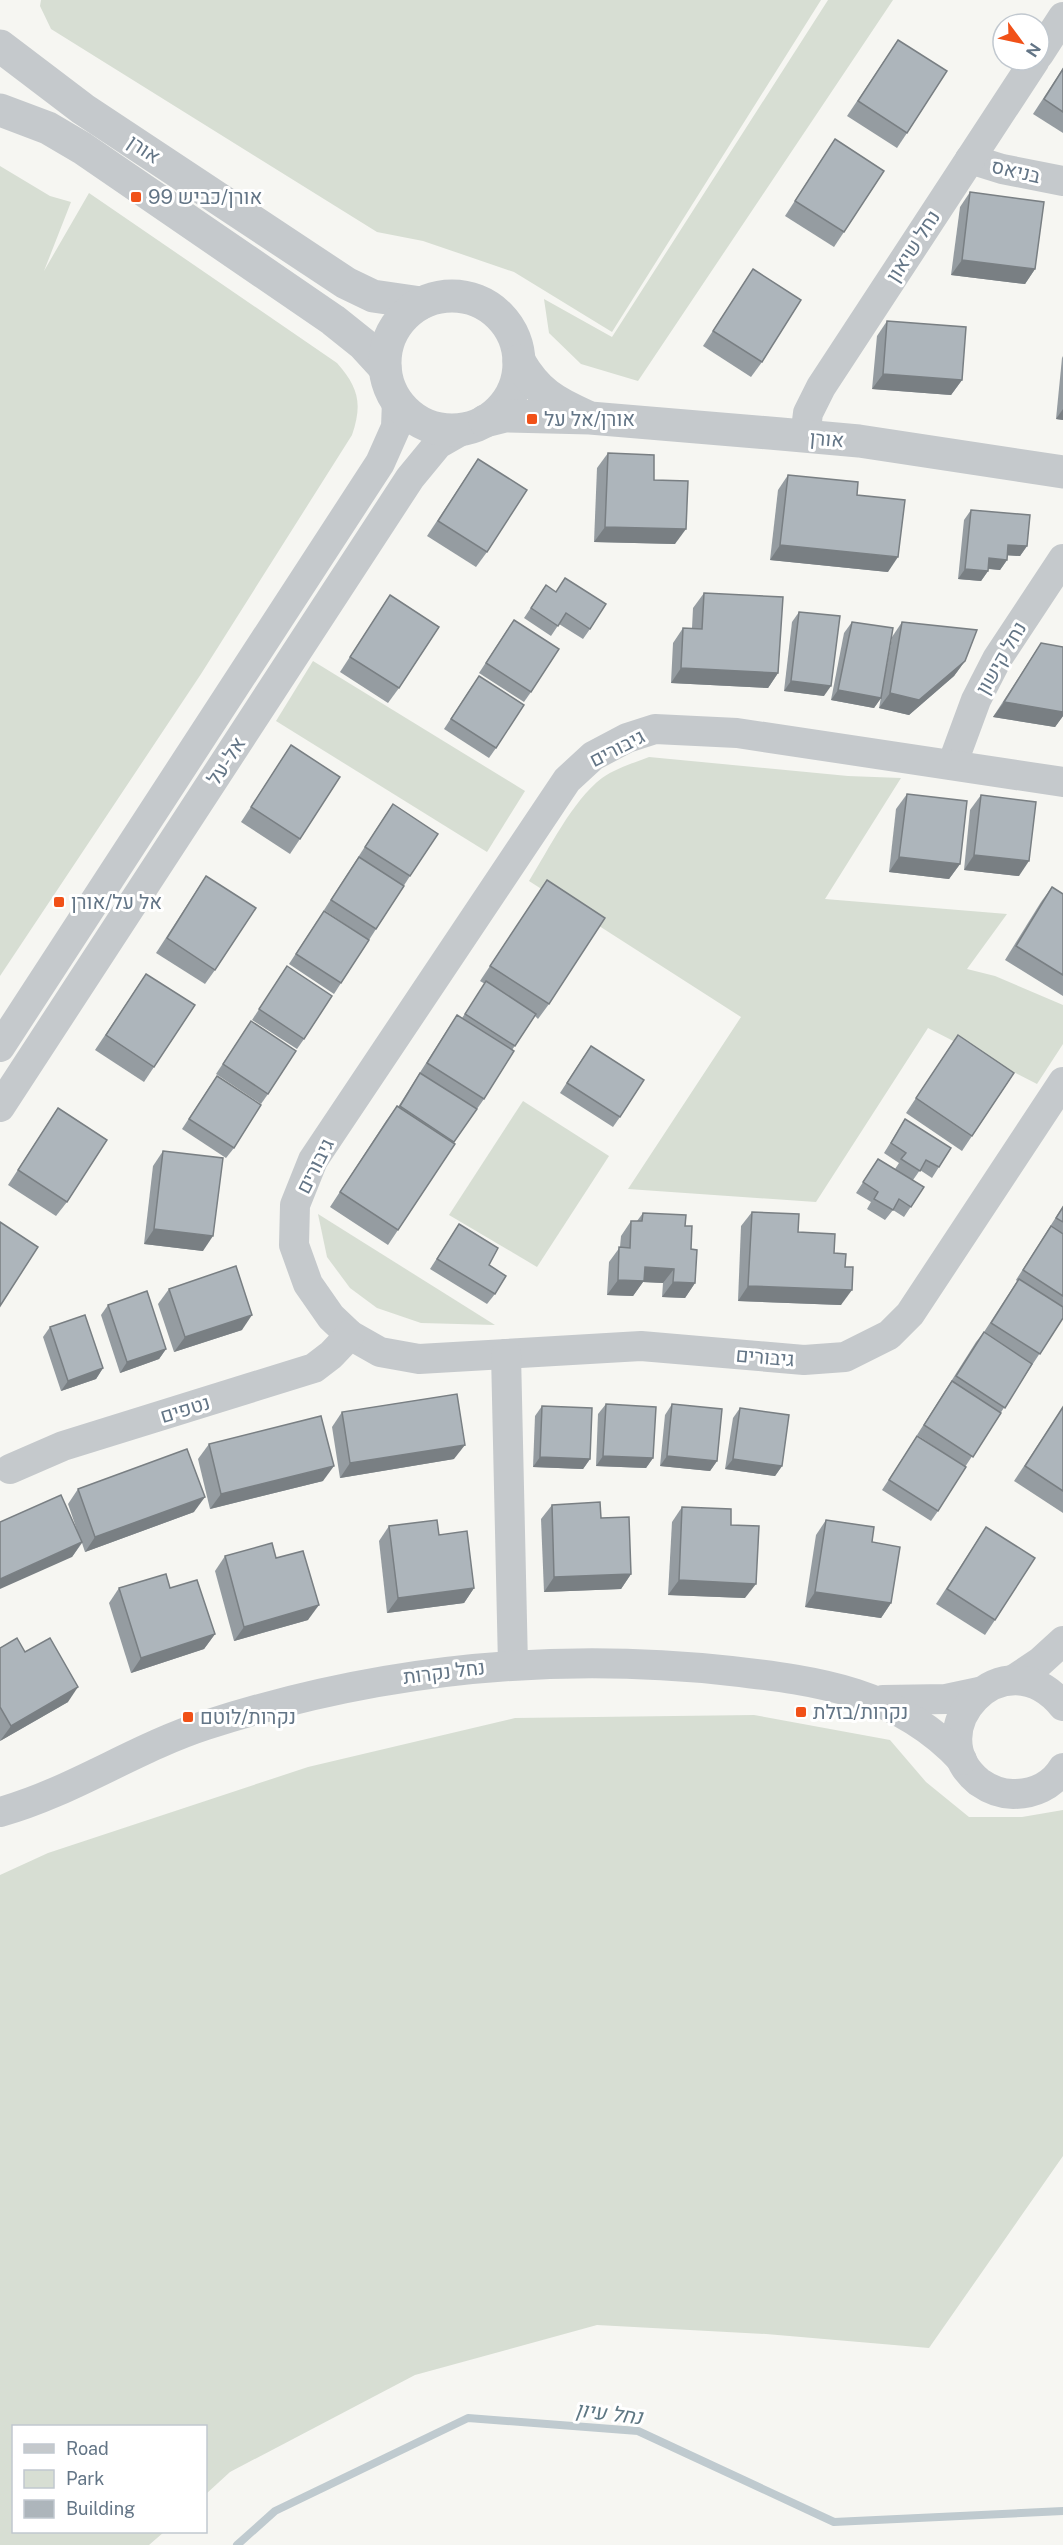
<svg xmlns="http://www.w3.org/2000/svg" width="1063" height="2545" font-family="'Public Sans',Heebo,sans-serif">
	<rect width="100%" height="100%" fill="#f6f6f2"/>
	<g fill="#d7ded3">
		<polygon points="41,0 821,0 612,332 514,272 423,241 377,232 51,29 40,6"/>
		<polygon points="828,0 893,0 638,381 581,364 549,333 544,299 612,337"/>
		<path d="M0 166 50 196 71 202 44 271 89 193 337 363C358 387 363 403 352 435L201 674 0 976Z"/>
		<polygon points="313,661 525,791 487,852 276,721"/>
		<path d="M649 757 848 776 901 778 825 899 1007 914 967 969 995 976 1063 1005V1044L1037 1084 928 1028 816 1202 628 1189 741 1017 529 881C549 849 572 801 602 778 616 768 634 763 649 757Z"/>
		<polygon points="523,1101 609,1156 537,1267 449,1215"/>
		<polygon points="318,1214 495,1325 421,1323 377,1308 350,1288 327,1257"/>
		<polygon points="754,1715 890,1740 926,1782 969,1817 1022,1817 1063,1810 1063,2156 929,2348 766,2334 597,2325 415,2375 230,2472 206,2494 206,2426 14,2426 14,2532 164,2532 149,2545 0,2545 0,1875 48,1853 308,1767 515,1718"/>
	</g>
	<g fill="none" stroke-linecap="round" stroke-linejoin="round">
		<polyline stroke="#bfcacf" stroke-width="8" points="237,2545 275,2511 468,2418 638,2431 834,2522 1063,2511"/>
		<g stroke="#c5c9cc" stroke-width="30">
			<polyline points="1039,54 1063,17"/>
			<polyline points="970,159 1002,169 1063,181"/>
			<polyline points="805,437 808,413 821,387 1035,60"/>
			<polyline points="952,765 976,700 997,659 1063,559"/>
			<polyline points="1063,782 737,733 655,729 627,738 593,756 567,780 313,1160 295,1205 294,1245 308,1284 331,1317 350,1335 380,1352 419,1359 641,1346 804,1360 845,1357 889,1335 910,1314 1063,1082"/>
			<polyline points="0,1047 380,463 396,427 397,401"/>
			<polyline points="0,1107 410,478 438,444 466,428"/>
			<polyline points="506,1354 513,1665"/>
			<polyline points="10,1469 63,1446 314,1368 331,1355 350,1335"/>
			<polyline points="1013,1680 1040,1662 1063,1641"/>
			<polyline points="883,1700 946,1699 979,1692"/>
			<path d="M1063 1706C1004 1634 916 1731 979 1782 989 1789 1000 1794 1013 1794 1033 1794 1052 1786 1063 1768"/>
			<path d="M0 1812C72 1792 135 1748 206 1725 379 1669 551 1651 731 1671 819 1681 899 1692 962 1760"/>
		</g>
		<g stroke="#c5c9cc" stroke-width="33">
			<polyline points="0,46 83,109 346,283 373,296 421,303"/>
			<polyline points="0,110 48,128 82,148 333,320 363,344 385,368"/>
			<circle cx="452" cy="363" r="67"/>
			<path d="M519 361C537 392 554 402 586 416"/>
			<polyline points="485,421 505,416 590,418 781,434 859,441 1063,472"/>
		</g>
	</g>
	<g fill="#959ca1">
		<polygon points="898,40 907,133 897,148 847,116"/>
		<polygon points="1063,68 1063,133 1033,114"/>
		<polygon points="835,139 844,232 834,247 785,216"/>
		<polygon points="970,192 1035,269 1025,284 951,275 960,207"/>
		<polygon points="753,269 762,362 751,377 703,346"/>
		<polygon points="887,321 962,380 951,395 872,389 877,336"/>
		<polygon points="1063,356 1063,420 1056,419 1062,358"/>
		<polygon points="608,453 654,480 675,544 594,542 597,468"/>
		<polygon points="478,459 487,552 476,567 427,536"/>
		<polygon points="788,475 888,572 770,560 778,490"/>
		<polygon points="971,510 1027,546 1020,556 1007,555 1007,560 1000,570 988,569 988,571 981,581 958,579 964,520"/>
		<polygon points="546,585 590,629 583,639 559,624 551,636 524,618"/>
		<polygon points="704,593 778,673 768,688 671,683 673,643 683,628 692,628 693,608"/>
		<polygon points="390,595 399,688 388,703 340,672"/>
		<polygon points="799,612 824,696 784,691 792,622"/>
		<polygon points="852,622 881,698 874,708 831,700 844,633"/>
		<polygon points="902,622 965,661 954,676 909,715 879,708 892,637"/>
		<polygon points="507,630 531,692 524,702 479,673"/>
		<polygon points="1041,643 1063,647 1063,716 1055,727 993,717"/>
		<polygon points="472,686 496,748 489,758 444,729"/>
		<polygon points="291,745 300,839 290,854 241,822"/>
		<polygon points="907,794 960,864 949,879 889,872 896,809"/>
		<polygon points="981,795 1019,876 964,870 970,810"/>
		<polygon points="386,814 410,876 369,940 324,910"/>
		<polygon points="206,876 215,970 205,984 156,953"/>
		<polygon points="547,880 549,1004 538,1019 535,1016 512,1050 484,1099 453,1143 398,1230 388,1245 330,1207 386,1121 397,1106 398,1107 447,1030 457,1015 462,1018 485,984 480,981"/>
		<polygon points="1052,887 1063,894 1063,996 1005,960 1041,902"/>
		<polygon points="317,921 341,983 334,994 289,964"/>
		<polygon points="287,966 304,1039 297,1049 252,1020"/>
		<polygon points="146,974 154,1067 144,1082 95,1050"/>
		<polygon points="251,1021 268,1094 261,1104 216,1074"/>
		<polygon points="958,1035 1014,1073 962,1151 906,1113"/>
		<polygon points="584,1056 620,1117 613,1127 560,1093"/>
		<polygon points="210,1086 234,1148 226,1158 182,1129"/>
		<polygon points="58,1108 67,1202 56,1216 8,1185"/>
		<polygon points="905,1119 939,1167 932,1178 920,1170 913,1180 924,1187 904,1217 893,1210 885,1220 867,1209 871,1202 856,1193 878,1159 895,1169 899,1163 884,1153"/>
		<polygon points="163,1151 203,1251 144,1244 153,1166"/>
		<polygon points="1063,1206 1063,1318 965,1467 917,1435 976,1342 984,1332 1017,1281 1016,1280"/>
		<polygon points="752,1212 798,1232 834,1253 845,1267 841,1305 738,1301 741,1226"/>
		<polygon points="643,1213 685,1226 691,1249 695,1283 685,1298 662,1297 663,1283 643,1282 633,1296 607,1295 609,1262 620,1247 621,1236 631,1221 637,1221"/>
		<polygon points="459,1224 489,1265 495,1294 487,1304 430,1269"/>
		<polygon points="169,1289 242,1330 174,1352 158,1304"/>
		<polygon points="108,1305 166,1349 159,1359 120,1373 101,1315"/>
		<polygon points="50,1327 103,1368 96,1379 61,1391 43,1337"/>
		<polygon points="606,1404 653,1458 646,1468 596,1466 598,1414"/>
		<polygon points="672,1404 717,1461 710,1471 660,1466 665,1415"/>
		<polygon points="542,1406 590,1459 583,1469 533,1467 535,1416"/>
		<polygon points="1063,1407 1063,1513 1014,1481"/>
		<polygon points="740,1408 782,1466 775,1476 725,1469 733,1418"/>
		<polygon points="342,1412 454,1459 340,1478 332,1427"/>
		<polygon points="917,1436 938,1511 931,1521 882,1490"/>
		<polygon points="209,1444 323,1481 210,1509 198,1459"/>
		<polygon points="78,1489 194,1512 85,1552 82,1543 72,1557 78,1533 68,1504"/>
		<polygon points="552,1505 601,1518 631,1574 621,1589 544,1592 541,1519"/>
		<polygon points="682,1507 731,1525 745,1598 668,1595 672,1522"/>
		<polygon points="826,1520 872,1542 891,1603 881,1618 805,1607 816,1535"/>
		<polygon points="389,1526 439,1535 474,1588 464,1603 387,1613 379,1541"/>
		<polygon points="986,1527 995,1620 985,1635 936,1604"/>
		<polygon points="225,1556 276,1558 308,1620 234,1641 215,1571"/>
		<polygon points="119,1588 170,1588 215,1634 204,1649 131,1673 109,1603"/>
		<polygon points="0,1648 25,1652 68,1702 0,1741"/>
	</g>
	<g fill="#797f83">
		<polygon points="962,260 1035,269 1025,284 951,275"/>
		<polygon points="883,374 962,380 951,395 872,389"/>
		<polygon points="1063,409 1063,420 1056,419"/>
		<polygon points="605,527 686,529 675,544 594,542"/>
		<polygon points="780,545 898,557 888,572 770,560"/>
		<polygon points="1008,545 1027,546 1020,556 1001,555"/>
		<polygon points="989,558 1007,560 1000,570 982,568"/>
		<polygon points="965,569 988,571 981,581 958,579"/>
		<polygon points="965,661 954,676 909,715 879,708 890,693"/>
		<polygon points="681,668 778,673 768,688 671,683"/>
		<polygon points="791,681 831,686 824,696 784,691"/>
		<polygon points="838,690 881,698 874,708 831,700"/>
		<polygon points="1004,702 1063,712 1063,716 1055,727 993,717"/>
		<polygon points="974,855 1029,861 1019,876 964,870"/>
		<polygon points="899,857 960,864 949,879 889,872"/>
		<polygon points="154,1229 213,1236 203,1251 144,1244"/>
		<polygon points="645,1267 674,1269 663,1283 643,1282 633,1296 607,1295 618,1280"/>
		<polygon points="673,1282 695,1283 685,1298 662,1297"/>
		<polygon points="748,1286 852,1290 841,1305 738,1301"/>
		<polygon points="252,1315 242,1330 174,1352 185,1337"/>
		<polygon points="166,1349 159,1359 120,1373 127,1362"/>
		<polygon points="103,1368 96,1379 61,1391 68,1381"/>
		<polygon points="465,1445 454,1459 340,1478 350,1463"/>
		<polygon points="603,1456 653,1458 646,1468 596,1466"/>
		<polygon points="667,1456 717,1461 710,1471 660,1466"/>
		<polygon points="540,1457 590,1459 583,1469 533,1467"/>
		<polygon points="733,1459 782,1466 775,1476 725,1469"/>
		<polygon points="334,1466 323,1481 210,1509 221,1494"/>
		<polygon points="205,1497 194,1512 85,1552 95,1537"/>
		<polygon points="82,1542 72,1557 0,1589 0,1579"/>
		<polygon points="631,1574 621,1589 544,1592 554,1577"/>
		<polygon points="679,1580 756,1584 745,1598 668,1595"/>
		<polygon points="474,1588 464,1603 387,1613 398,1598"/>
		<polygon points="815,1592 891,1603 881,1618 805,1607"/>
		<polygon points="319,1605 308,1620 234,1641 244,1627"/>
		<polygon points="215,1634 204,1649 131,1673 141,1658"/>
		<polygon points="78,1687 68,1702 0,1741 11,1726"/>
	</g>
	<g fill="#adb5bb" stroke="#797f83" stroke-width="1.5">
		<polygon points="898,40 947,71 907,133 858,101"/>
		<polygon points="1063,69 1063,112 1044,99"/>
		<polygon points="835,139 884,171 844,232 795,201"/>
		<polygon points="970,192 1044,202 1035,269 962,260"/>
		<polygon points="753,269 801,300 762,362 713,331"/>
		<polygon points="887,321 966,327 962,380 883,374"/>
		<polygon points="608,453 654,455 654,480 688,481 686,529 605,527"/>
		<polygon points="478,459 527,490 487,552 438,521"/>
		<polygon points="788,475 858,482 857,495 905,500 898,557 780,545"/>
		<polygon points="971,510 1030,515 1027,546 1008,545 1007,560 989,558 988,571 965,569"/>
		<polygon points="565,578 606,604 590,629 566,613 558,626 531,608 546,585 556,592"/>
		<polygon points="704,593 783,597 778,673 681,668 683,628 702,629"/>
		<polygon points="390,595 439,627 399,688 350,657"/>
		<polygon points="799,612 840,616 831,686 791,681"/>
		<polygon points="514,620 559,649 531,692 486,663"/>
		<polygon points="852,622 893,628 881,698 838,690"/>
		<polygon points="902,622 977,630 965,661 919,700 890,693"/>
		<polygon points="1041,643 1063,647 1063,712 1004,702"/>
		<polygon points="479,676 524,705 496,748 451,719"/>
		<polygon points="291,745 340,777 300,839 251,807"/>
		<polygon points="907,794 967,801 960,864 899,857"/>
		<polygon points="981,795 1036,802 1029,861 974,855"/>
		<polygon points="393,804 438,834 410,876 365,847"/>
		<polygon points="359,857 404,886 376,929 331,900"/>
		<polygon points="206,876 256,908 215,970 167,938"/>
		<polygon points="547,880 605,918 549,1004 490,966"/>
		<polygon points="1052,887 1063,894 1063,975 1016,946"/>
		<polygon points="324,911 369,940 341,983 296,954"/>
		<polygon points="287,966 332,996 304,1039 259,1009"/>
		<polygon points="146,974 195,1005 154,1067 106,1035"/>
		<polygon points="486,981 536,1014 515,1046 465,1014"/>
		<polygon points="457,1015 514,1051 484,1099 427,1063"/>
		<polygon points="251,1021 296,1051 268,1094 223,1064"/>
		<polygon points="958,1035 1014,1073 972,1136 916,1098"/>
		<polygon points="591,1046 644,1080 620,1117 567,1083"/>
		<polygon points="420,1073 477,1109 454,1142 400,1106"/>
		<polygon points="217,1076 261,1105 234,1148 189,1119"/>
		<polygon points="397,1106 455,1144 398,1230 340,1192"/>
		<polygon points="58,1108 107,1140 67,1202 18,1170"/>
		<polygon points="905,1119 951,1148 939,1167 926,1160 920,1171 901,1159 906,1153 891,1143"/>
		<polygon points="163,1151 223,1158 213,1236 154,1229"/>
		<polygon points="878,1159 924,1187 911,1207 899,1199 893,1210 874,1199 878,1192 863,1182"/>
		<polygon points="1063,1207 1063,1222 1056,1218"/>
		<polygon points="752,1212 799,1214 798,1232 835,1234 834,1253 846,1254 845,1267 853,1267 852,1290 748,1286"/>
		<polygon points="643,1213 686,1215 685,1226 692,1226 691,1249 697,1250 695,1283 673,1282 674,1269 645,1267 644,1281 618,1280 619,1247 630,1248 631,1221 642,1221"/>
		<polygon points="0,1222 38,1247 0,1306"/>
		<polygon points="459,1224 498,1248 489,1265 506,1276 495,1294 437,1259"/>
		<polygon points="1051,1226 1063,1234 1063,1296 1023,1270"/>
		<polygon points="236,1266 252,1315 185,1337 169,1289"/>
		<polygon points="1019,1279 1063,1307 1063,1318 1040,1354 991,1323"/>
		<polygon points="147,1291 166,1349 127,1362 108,1305"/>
		<polygon points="85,1315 103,1368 68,1381 50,1327"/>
		<polygon points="984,1332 1032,1364 1005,1408 956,1376"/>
		<polygon points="952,1381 1001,1413 973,1457 924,1425"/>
		<polygon points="457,1394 465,1445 350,1463 342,1412"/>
		<polygon points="606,1404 656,1407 653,1458 603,1456"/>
		<polygon points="672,1404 722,1409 717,1461 667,1456"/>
		<polygon points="542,1406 592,1408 590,1459 540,1457"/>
		<polygon points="1063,1407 1063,1491 1025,1466"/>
		<polygon points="740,1408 789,1415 782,1466 733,1459"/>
		<polygon points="321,1416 334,1466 221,1494 209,1444"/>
		<polygon points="917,1436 966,1467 938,1511 889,1480"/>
		<polygon points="187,1449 205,1497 95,1537 78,1489"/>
		<polygon points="61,1495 82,1542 0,1579 0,1522"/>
		<polygon points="600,1502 601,1518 629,1517 631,1574 554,1577 552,1505"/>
		<polygon points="682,1507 731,1509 731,1525 759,1526 756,1584 679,1580"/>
		<polygon points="437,1520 439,1535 467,1531 474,1588 398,1598 389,1526"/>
		<polygon points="826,1520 874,1527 872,1542 900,1547 891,1603 815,1592"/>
		<polygon points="986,1527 1035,1558 995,1620 947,1589"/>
		<polygon points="272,1543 276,1558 303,1551 319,1605 244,1627 225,1556"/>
		<polygon points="166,1574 170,1588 197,1580 215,1634 141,1658 119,1588"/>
		<polygon points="17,1638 25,1652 50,1638 78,1687 11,1726 0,1707 0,1648"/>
	</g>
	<g fill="#f15118" stroke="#fff" stroke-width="2">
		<rect x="130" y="191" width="12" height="12" rx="3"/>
		<rect x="526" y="413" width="12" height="12" rx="3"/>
		<rect x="53" y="896" width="12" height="12" rx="3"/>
		<rect x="795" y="1706" width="12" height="12" rx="3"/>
		<rect x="182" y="1711" width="12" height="12" rx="3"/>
	</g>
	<g text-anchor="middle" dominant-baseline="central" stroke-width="6" stroke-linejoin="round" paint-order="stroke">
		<g font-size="20" fill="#637586" stroke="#fff">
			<text transform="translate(144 149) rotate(34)">אורן</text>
			<text transform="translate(1016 171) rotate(13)">בניאס</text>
			<text transform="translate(913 246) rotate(-57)">נחל שיאון</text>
			<text transform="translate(827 439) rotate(5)">אורן</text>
			<text transform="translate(1001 658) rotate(-60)">נחל קישון</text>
			<text transform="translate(617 748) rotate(-27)">גיבורים</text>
			<text transform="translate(226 761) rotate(-57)">אל-על</text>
			<text transform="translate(315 1166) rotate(-63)">גיבורים</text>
			<text transform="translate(765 1357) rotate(5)">גיבורים</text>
			<text transform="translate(185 1409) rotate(-17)">נטפים</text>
			<text transform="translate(444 1672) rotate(-7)">נחל נקרות</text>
		</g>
		<g font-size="20" fill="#637586" stroke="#fff" text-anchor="start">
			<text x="148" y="197">אורן/כביש 99</text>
			<text x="544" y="419">אורן/אל על</text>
			<text x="71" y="902">אל על/אורן</text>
			<text x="813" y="1712">נקרות/בזלת</text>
			<text x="200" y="1717">נקרות/לוטם</text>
		</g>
		<g font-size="21" font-style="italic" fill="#5e7783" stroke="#fff">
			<text transform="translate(609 2413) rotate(7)">נחל עיון</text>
		</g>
	</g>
	<rect x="12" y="2425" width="195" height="108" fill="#ffffff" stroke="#c1c8cf" stroke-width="1.5"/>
	<rect x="24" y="2444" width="30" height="9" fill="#c5c9cc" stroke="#c1c8cf" stroke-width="1.5"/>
	<text x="66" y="2455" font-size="18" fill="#637586">Road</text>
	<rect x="24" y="2470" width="30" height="18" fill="#d7ded3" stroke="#c1c8cf" stroke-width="1.5"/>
	<text x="66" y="2485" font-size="18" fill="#637586">Park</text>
	<rect x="24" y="2500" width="30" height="18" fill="#adb5bb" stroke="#c1c8cf" stroke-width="1.5"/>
	<text x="66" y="2515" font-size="18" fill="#637586">Building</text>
	<g transform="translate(1021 42) rotate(123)"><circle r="28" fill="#ffffff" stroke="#c1c8cf" stroke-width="1.5"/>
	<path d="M0-4.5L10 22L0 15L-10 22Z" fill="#f15118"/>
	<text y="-9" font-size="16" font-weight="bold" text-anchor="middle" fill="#637586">N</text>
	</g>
</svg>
